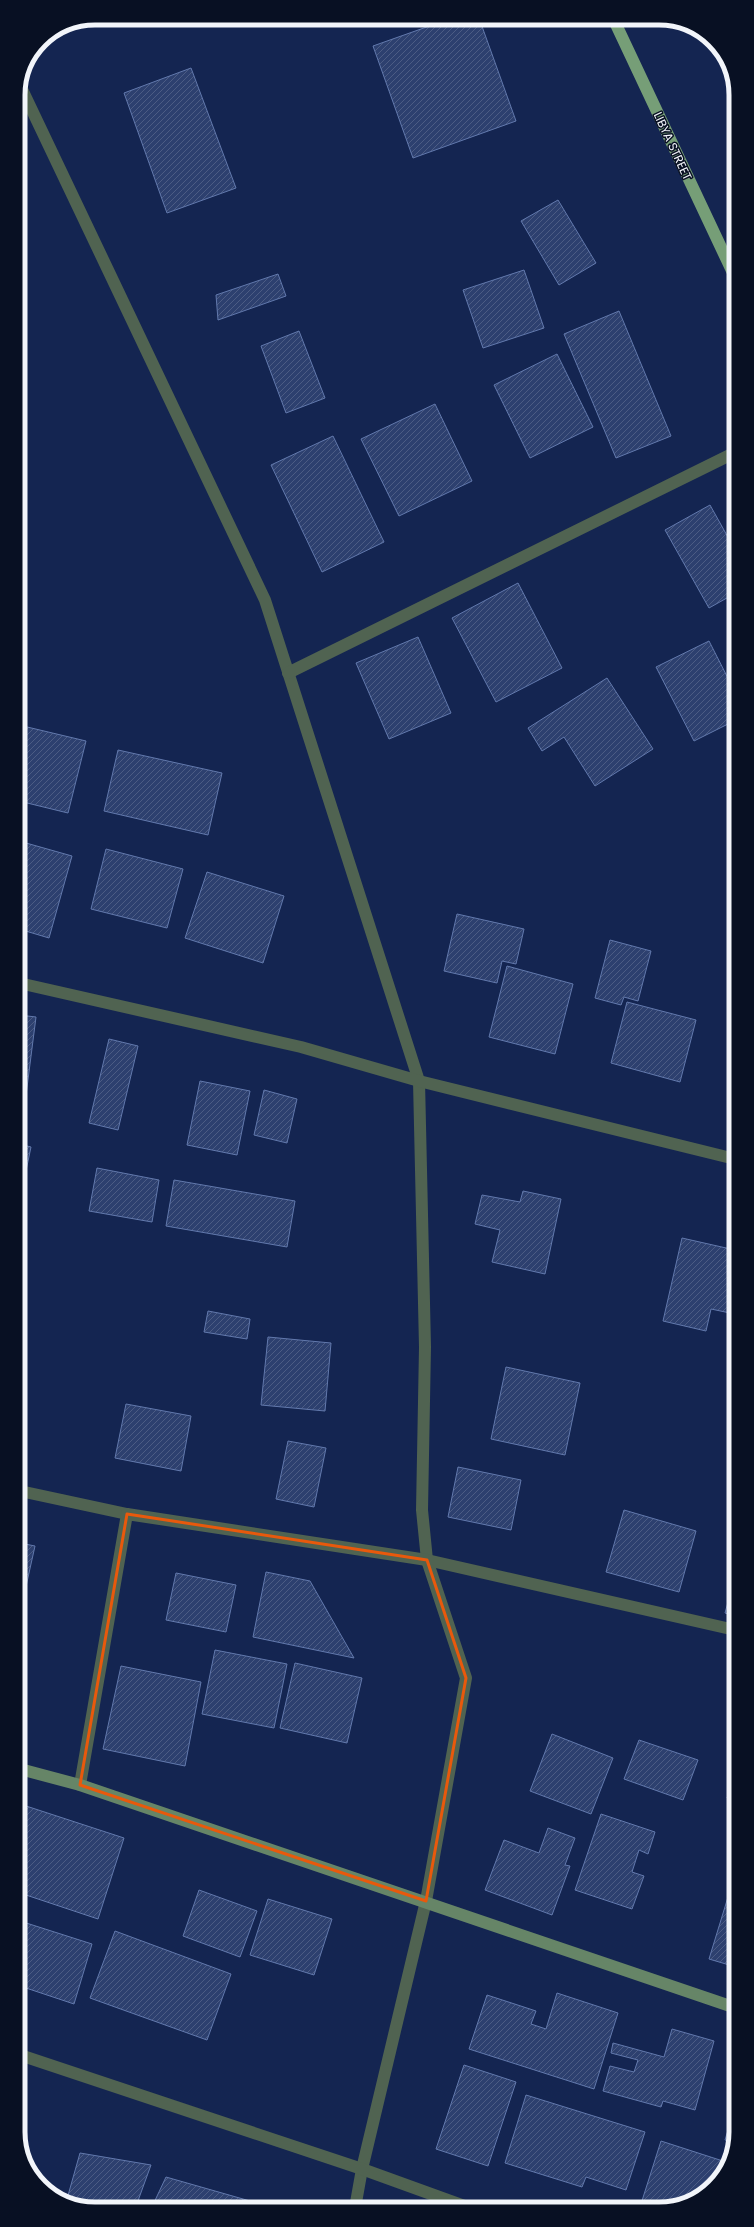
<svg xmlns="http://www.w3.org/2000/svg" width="754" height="2227" font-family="Poppins,sans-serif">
	<defs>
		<pattern id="building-hatch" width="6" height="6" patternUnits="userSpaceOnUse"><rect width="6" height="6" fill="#2d406f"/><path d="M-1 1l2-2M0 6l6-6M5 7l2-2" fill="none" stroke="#4c5c84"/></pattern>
	</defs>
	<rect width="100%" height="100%" fill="#142551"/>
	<g fill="url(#building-hatch)" stroke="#6279ad">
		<polygon points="452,18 479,18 516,121 413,158 373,46"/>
		<polygon points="191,68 236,188 167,213 124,93"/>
		<polygon points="558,200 596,263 559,285 521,221"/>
		<polygon points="524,270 544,328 483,348 463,290"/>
		<polygon points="278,274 286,296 218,320 216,295"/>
		<polygon points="619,311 671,436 616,458 564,334"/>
		<polygon points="299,331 325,398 286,413 261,346"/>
		<polygon points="557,354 593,427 530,458 494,385"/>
		<polygon points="435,404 472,481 399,516 361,439"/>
		<polygon points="333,436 384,542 322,572 271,465"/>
		<polygon points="710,505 734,548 734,594 709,608 665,530"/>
		<polygon points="518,583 562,668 496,702 452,618"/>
		<polygon points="418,637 451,713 389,739 356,663"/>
		<polygon points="709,641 734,690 734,721 694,741 656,667"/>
		<polygon points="607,678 653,749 595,786 564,737 542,751 528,728"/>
		<polygon points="23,726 86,741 68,813 19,801 19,744"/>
		<polygon points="118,750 222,773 208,835 104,811"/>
		<polygon points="19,841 72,856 49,938 19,929"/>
		<polygon points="106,849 183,869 167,928 91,909"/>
		<polygon points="207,872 284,896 263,963 185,938"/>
		<polygon points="457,914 524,929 516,964 502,961 497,983 444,971"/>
		<polygon points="610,940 651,951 638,1001 624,997 621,1005 595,998"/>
		<polygon points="507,966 573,984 555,1054 489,1037"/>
		<polygon points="627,1002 696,1020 680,1082 611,1063"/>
		<polygon points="19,1015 36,1017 24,1111 19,1111"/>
		<polygon points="109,1039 138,1046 118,1130 89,1123"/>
		<polygon points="200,1081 250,1091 237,1155 187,1145"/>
		<polygon points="264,1090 297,1099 287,1143 254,1135"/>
		<polygon points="19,1144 31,1147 20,1199 19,1199"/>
		<polygon points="97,1168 159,1180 152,1222 89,1211"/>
		<polygon points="174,1180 295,1201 287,1247 166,1226"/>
		<polygon points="523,1191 561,1199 545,1274 492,1262 500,1230 475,1224 482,1195 520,1202"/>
		<polygon points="682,1238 735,1250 735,1290 730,1313 711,1309 706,1331 663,1321"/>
		<polygon points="208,1311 250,1319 247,1339 204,1332"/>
		<polygon points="268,1337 331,1343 325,1411 261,1405"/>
		<polygon points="506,1367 580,1383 565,1455 491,1439"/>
		<polygon points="126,1404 191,1416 181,1471 115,1458"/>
		<polygon points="288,1441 326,1448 314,1507 276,1499"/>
		<polygon points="458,1467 521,1480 511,1530 448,1517"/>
		<polygon points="624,1510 696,1531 679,1592 606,1572"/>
		<polygon points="20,1543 35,1546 25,1591 20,1589"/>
		<polygon points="266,1572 310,1581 354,1658 253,1637"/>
		<polygon points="176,1573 236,1585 226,1632 166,1620"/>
		<polygon points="735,1577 735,1616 725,1613"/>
		<polygon points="20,1620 26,1621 20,1653"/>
		<polygon points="215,1650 287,1664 274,1728 202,1714"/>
		<polygon points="295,1663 362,1678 347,1743 280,1728"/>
		<polygon points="121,1666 201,1682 185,1766 103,1749"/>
		<polygon points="552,1734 613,1758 591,1814 530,1791"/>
		<polygon points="639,1740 698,1760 683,1800 624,1779"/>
		<polygon points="736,1775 736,1801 727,1798"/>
		<polygon points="20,1804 124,1838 98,1919 20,1893"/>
		<polygon points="601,1814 655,1832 648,1854 639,1850 632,1872 644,1876 632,1909 575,1890"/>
		<polygon points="548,1828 575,1838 565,1865 570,1866 552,1915 485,1890 504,1840 539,1853"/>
		<polygon points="199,1890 257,1911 240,1957 183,1936"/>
		<polygon points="728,1897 736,1900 736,1967 709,1959"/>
		<polygon points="268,1899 332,1919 314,1975 250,1955"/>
		<polygon points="20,1921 92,1944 74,2004 20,1986"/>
		<polygon points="115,1931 231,1974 207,2040 90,1998"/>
		<polygon points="557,1993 618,2013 594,2089 469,2049 487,1995 536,2011 531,2024 546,2029"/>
		<polygon points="672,2029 714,2041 695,2110 663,2101 661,2107 603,2091 610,2066 634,2072 638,2060 611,2053 613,2043 664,2057"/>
		<polygon points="464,2065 516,2082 488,2166 436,2149"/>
		<polygon points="526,2095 645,2132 626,2190 586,2177 582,2187 505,2163"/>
		<polygon points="736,2104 736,2132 732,2143 725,2140"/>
		<polygon points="661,2141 726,2162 720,2179 678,2206 640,2207"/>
		<polygon points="80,2153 151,2165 135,2209 90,2209 67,2199"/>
		<polygon points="166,2177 250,2201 247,2208 151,2209"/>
	</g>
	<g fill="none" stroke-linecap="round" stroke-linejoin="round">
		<g stroke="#506351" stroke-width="12">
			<polyline points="20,85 265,600 419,1081 425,1347 422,1510 427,1560 466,1678 426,1901 362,2169 355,2208"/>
			<polyline points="288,673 734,453"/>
			<polyline points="19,983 301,1047 419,1081 735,1159"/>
			<polyline points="20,1491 127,1514"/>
			<polyline points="80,1785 127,1514 427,1560 735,1630"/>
			<polyline points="20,2055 362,2169 467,2207"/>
		</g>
		<polyline stroke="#668567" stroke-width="12" points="20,1769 80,1785 736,2008"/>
		<polyline stroke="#769e77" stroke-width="12" points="613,18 734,275"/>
	</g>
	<path fill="none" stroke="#e8590c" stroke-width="3" stroke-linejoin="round" d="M127 1514 427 1560 466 1678 426 1901 80 1785Z"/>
	<g text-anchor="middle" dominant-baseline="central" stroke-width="3" stroke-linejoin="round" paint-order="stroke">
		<g font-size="12" fill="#f2f5fa" stroke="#081023">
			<text transform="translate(673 146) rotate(65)">LIBYA STREET</text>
		</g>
	</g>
	<path d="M0 0H754V2227H0ZM95 25H659A70 70 0 0 1 729 95V2132A70 70 0 0 1 659 2202H95A70 70 0 0 1 25 2132V95A70 70 0 0 1 95 25Z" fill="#081023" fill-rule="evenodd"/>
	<path fill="none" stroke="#f2f5fa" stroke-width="5" d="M95 25H659A70 70 0 0 1 729 95V2132A70 70 0 0 1 659 2202H95A70 70 0 0 1 25 2132V95A70 70 0 0 1 95 25Z"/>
</svg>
